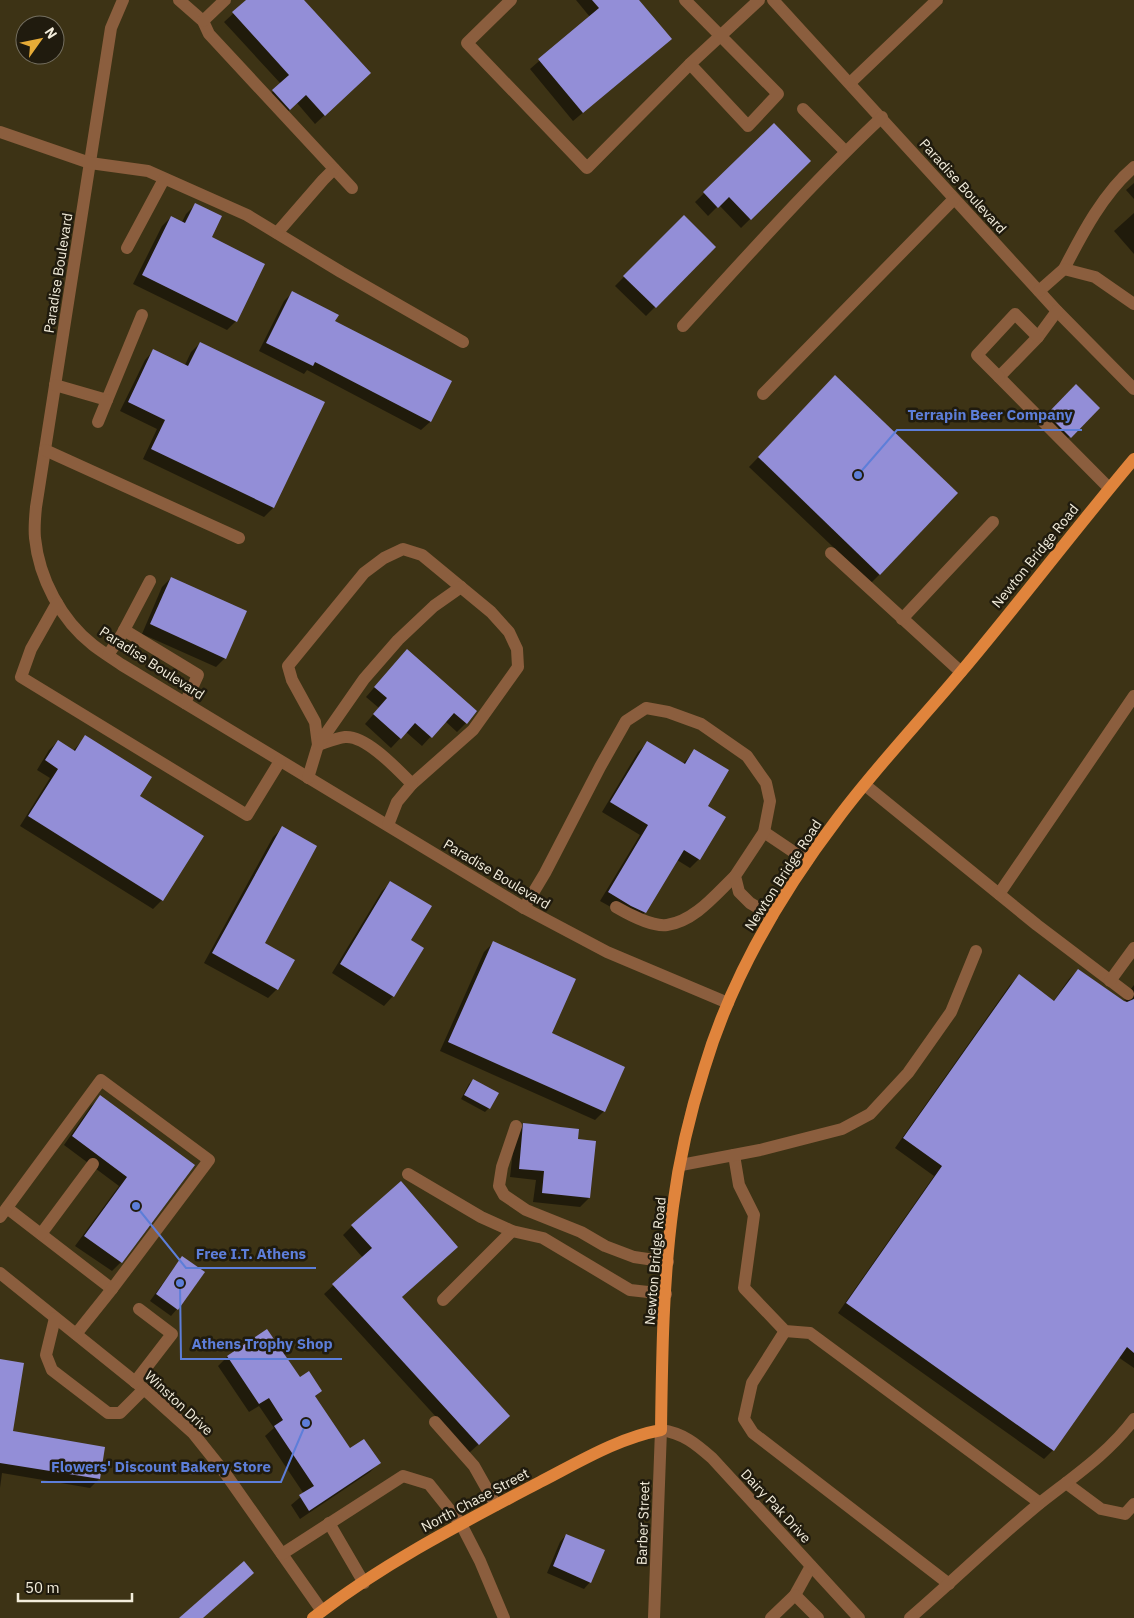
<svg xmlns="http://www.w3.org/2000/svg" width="1134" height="1618" font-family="'IBM Plex Sans',sans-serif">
	<rect width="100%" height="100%" fill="#3d3315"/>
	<g fill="#0007">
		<polygon points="248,0 303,0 360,82 315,124 297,103 281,118 264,100 281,84 224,22"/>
		<polygon points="576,0 637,0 661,47 573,121 530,69 590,17"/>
		<polygon points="774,125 809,161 741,228 719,205 708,216 695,202"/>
		<polygon points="1134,183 1134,199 1126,190"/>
		<polygon points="195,205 210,238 236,321 227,330 133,284 162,226 171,217 182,222 186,214"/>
		<polygon points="1134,213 1134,254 1114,231"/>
		<polygon points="684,216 715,247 646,316 615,286"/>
		<polygon points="292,293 334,321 450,382 430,422 421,430 307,370 304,374 259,351 284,301"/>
		<polygon points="200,343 273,508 264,517 143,459 157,429 120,411 145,360 154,350 185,365 191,352"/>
		<polygon points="826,386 880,574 871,583 749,467"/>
		<polygon points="1076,386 1099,408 1063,443 1041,421"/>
		<polygon points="171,578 225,658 216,667 142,634 162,587"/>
		<polygon points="398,660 466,723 457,732 445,721 422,746 406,732 391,748 365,724 379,708 366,697"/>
		<polygon points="85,737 139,797 162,900 153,909 20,826 50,778 37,770 49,750 58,741 73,751"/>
		<polygon points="648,742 683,764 694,751 706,807 699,859 690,868 677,860 645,912 636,921 600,901 640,835 602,812 638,752"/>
		<polygon points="282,828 263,944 277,989 268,998 204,963 273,837"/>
		<polygon points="391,882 410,941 422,948 393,996 384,1006 332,973 382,891"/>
		<polygon points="493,943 550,1034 604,1111 595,1120 440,1051 484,952"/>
		<polygon points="1078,970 1123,1002 1126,1002 1124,998 1134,985 1134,1368 1118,1357 1053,1450 1044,1459 838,1313 934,1176 895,1148 1010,985 1019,976 1053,1002 1069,979"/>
		<polygon points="473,1080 489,1108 485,1112 461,1099 469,1084"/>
		<polygon points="101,1097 193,1165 121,1262 112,1271 75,1246 119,1186 64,1145 91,1106"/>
		<polygon points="524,1124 577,1140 595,1142 589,1198 580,1207 533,1202 536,1180 510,1177 515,1133"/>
		<polygon points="352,1226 457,1247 401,1298 500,1425 469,1453 324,1294 363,1258 343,1235"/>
		<polygon points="182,1258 177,1309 171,1316 150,1301 176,1265"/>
		<polygon points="267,1331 299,1379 320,1391 315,1397 350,1450 379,1463 370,1472 300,1519 291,1505 304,1494 265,1436 274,1428 259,1406 249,1412 218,1366 227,1357"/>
		<polygon points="0,1360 11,1432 104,1448 99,1479 90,1488 2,1473 0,1488"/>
		<polygon points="566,1535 590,1582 584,1589 547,1573 560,1542"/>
	</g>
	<g fill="#938ed7">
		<polygon points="246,0 304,0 371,73 325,116 306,95 290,110 272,90 289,75 232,12"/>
		<polygon points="592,0 639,0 672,39 583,113 538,59 599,8"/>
		<polygon points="774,123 811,161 751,220 729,197 718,208 703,192"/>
		<polygon points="195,203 222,216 212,237 265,264 237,322 142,275 171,216 185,223"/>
		<polygon points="684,215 716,247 656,308 623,276"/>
		<polygon points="292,291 339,315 335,321 452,381 431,422 315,362 313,366 266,343"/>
		<polygon points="200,342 325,402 274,508 151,449 165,420 128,402 153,349 188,366"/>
		<polygon points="835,375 958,493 880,575 758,457"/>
		<polygon points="1076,384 1100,408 1071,438 1047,414"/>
		<polygon points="171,577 247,611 226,659 150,624"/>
		<polygon points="407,649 477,711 467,724 454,713 432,738 415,723 401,739 373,714 387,698 374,687"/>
		<polygon points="85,735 152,777 140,796 204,836 163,901 28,816 58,769 45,760 58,740 75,751"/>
		<polygon points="647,741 685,764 694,749 729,770 708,806 726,817 700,860 684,850 646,913 631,906 608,892 648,825 610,802"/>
		<polygon points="282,826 317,846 265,943 295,960 278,990 212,953"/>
		<polygon points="390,881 432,906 411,940 424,948 394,997 340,964"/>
		<polygon points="493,941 576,979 552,1033 625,1067 605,1112 448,1042"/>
		<polygon points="1078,969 1124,1001 1127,1002 1134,999 1134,1353 1127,1347 1054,1451 846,1303 942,1166 903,1138 1019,974 1054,1001"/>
		<polygon points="473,1079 499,1093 490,1109 464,1095"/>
		<polygon points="100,1095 195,1165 122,1263 84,1236 127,1177 72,1136"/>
		<polygon points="523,1123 579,1129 578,1139 596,1141 590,1198 542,1193 544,1171 519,1169"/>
		<polygon points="401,1181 458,1247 402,1297 510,1416 479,1445 332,1284 372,1248 351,1225"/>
		<polygon points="182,1256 205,1272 178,1310 156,1294"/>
		<polygon points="267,1329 300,1377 309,1371 322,1391 315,1396 350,1448 364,1439 381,1463 309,1511 299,1495 314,1486 274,1426 283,1420 269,1398 259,1404 227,1356"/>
		<polygon points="0,1359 24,1363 13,1431 105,1447 100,1479 0,1463"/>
		<polygon points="566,1534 605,1550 591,1583 553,1566"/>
		<polygon points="244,1561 254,1573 203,1618 179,1618"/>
	</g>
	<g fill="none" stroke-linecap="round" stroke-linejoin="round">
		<g stroke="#8b5e3e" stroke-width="12">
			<path d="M123 0 111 28 36 507C35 517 34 528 35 538 39 578 61 620 93 645 102 652 112 658 122 665L524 908 607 952 728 1003"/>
			<polyline points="179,0 203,21 209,34 352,188"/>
			<polyline points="511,0 467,43 587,168 690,64"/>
			<polyline points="685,0 778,94 748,126 690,64 759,0"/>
			<polyline points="773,0 1057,311 1134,389"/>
			<polyline points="203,21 225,0"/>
			<polyline points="850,83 937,0"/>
			<polyline points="803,109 845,151"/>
			<polyline points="0,132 90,163 148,171 247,215 341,272 463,342"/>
			<polyline points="277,233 323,180 334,169"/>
			<polyline points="127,248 164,179"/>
			<path d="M1064 269C1082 234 1104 192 1134 167"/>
			<polyline points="1039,291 1064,269 1095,277 1134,304"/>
			<polyline points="1057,311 1038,337 999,377 1109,488"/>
			<path d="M683 326C748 255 812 183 882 117"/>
			<polyline points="999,377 977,355 1015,314 1038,337"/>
			<polyline points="55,385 107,400 142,315"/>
			<polyline points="763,394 954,199"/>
			<polyline points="98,422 107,400"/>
			<polyline points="45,450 239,538"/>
			<polyline points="831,553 961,672"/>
			<polyline points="57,603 31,649 21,677 247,815 280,761"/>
			<polyline points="902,619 993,522"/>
			<polyline points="124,630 198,675 185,703"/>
			<polyline points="108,655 122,634 150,581"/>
			<polyline points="318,745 315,722 292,680 288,666 364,573 384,558 403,549 422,555 491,612 509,632 517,649 518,667 473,730 412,784 397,802 388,825"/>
			<path d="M318 745C327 742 336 738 345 737 366 735 398 770 412 784"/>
			<polyline points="308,778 318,745 364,679 398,640 434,606 461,587"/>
			<polyline points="865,785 1037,925 1128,994"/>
			<polyline points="764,832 807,861"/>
			<polyline points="999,894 1134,696"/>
			<path d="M616 907C628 914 653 927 667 925 695 921 716 894 735 876"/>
			<polyline points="524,908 545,873 600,767 626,721 646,708 668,712 701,724 747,756 766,783 770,801 764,832 735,876 739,892 750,903 772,916"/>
			<polyline points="1110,981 1134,948"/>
			<polyline points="516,1126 502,1167 499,1186 504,1195 526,1210 581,1232 605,1246 634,1257 668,1262"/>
			<polyline points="734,1155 739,1185 754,1215 744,1288 785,1331 810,1333 1040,1503"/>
			<polyline points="681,1165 760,1150 842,1129 870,1114 908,1073 951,1012 976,951"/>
			<polyline points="408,1174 481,1217 512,1231 543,1238 630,1290 666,1294"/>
			<polyline points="7,1208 112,1289"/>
			<polyline points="0,1217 101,1080 209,1160 112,1289 76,1334"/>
			<polyline points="41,1234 93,1164"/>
			<polyline points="0,1273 144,1389 193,1433 225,1473 322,1611"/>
			<polyline points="443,1300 512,1231"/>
			<polyline points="55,1318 46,1355 52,1370 108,1413 120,1413 144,1389"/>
			<polyline points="785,1331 752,1383 744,1419 753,1433 949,1584"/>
			<polyline points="135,1382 172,1334 139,1309"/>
			<polyline points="435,1422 474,1466 496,1505"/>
			<polyline points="1066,1483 1101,1509 1125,1514 1134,1504"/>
			<polyline points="329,1523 364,1583"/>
			<polyline points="282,1554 403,1476 429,1484 461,1524 480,1561 504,1618"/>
			<polyline points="795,1595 811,1566"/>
			<path d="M654 1618 661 1430C683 1433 696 1444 712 1458L859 1618"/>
			<polyline points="771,1618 795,1595 818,1618"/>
			<path d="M910 1618C954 1580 995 1540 1040 1503 1073 1477 1109 1453 1134 1419"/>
		</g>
		<path stroke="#e0843c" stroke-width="12" d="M313 1618C382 1564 462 1523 540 1482 579 1462 618 1438 661 1430 662 1355 663 1280 673 1206 679 1160 690 1113 704 1069 731 978 781 893 838 818 876 767 920 721 961 672 1020 602 1075 529 1134 459"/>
	</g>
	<g text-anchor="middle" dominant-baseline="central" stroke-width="5" stroke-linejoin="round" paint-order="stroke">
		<g font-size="14" fill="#f3eddc" stroke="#201b0e">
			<text transform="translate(963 186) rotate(48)">Paradise Boulevard</text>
			<text transform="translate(58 273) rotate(-81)">Paradise Boulevard</text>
			<text transform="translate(1035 556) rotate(-51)">Newton Bridge Road</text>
			<text transform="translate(152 663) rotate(33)">Paradise Boulevard</text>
			<text transform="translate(497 874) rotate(31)">Paradise Boulevard</text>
			<text transform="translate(783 875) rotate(-57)">Newton Bridge Road</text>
			<text transform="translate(655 1261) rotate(-85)">Newton Bridge Road</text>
			<text transform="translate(179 1403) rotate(43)">Winston Drive</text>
			<text transform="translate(475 1500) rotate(-28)">North Chase Street</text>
			<text transform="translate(776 1506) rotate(47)">Dairy Pak Drive</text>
			<text transform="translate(643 1523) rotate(-88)">Barber Street</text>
		</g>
	</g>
	<path fill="none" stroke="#5d7ed9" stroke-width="2" d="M858 475L897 430H1082M136 1206L186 1268H316M180 1283L181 1359H342M306 1423L281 1482H41"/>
	<g fill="#5d7ed9" stroke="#201b0e" stroke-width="2">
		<circle cx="858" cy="475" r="5"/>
		<circle cx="136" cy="1206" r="5"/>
		<circle cx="180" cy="1283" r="5"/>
		<circle cx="306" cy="1423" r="5"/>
	</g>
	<g font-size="15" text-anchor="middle" font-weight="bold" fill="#5d7ed9" stroke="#201b0e" stroke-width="5" stroke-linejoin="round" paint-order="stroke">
		<text x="990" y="420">Terrapin Beer Company</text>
		<text x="251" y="1259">Free I.T. Athens</text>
		<text x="262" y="1349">Athens Trophy Shop</text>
		<text x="161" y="1472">Flowers' Discount Bakery Store</text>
	</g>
	<g transform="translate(40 40) rotate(57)"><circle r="24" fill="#201b0e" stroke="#746f60"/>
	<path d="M0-4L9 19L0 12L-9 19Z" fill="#e7ac37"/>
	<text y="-8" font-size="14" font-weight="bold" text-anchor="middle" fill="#f3eddc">N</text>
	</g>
	<path d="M18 1593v8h114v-8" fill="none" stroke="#f3eddc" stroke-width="2.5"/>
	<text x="25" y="1593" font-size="15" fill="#f3eddc" stroke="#201b0e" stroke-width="4" paint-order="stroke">50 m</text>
</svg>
